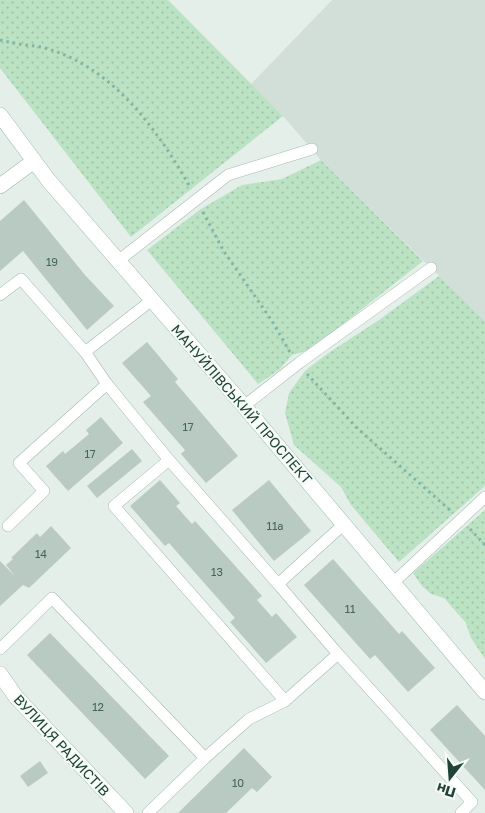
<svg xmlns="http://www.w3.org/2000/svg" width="485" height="813" font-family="'Golos Text',sans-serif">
	<defs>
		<pattern id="grass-dots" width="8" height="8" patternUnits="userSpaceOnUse" patternTransform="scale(1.25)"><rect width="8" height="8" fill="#bae2c3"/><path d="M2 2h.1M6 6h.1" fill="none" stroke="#a0c3a8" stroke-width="1.8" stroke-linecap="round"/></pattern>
	</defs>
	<rect width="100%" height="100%" fill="#e4efe9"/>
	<polygon fill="#d1dfd8" points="332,0 485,0 485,321 321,160 283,116 251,84"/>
	<g fill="url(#grass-dots)">
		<polygon points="0,0 168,0 283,116 131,237 0,68"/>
		<polygon points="321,160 423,261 310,350 292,355 279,370 258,384 147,250 201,209 242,185 282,179"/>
		<polygon points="439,276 485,321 485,486 399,562 351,505 341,487 294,445 285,413 289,393 305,371 327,354 379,320"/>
		<polygon points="485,510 485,659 471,638 466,623 444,598 431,594 422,586 413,573"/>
	</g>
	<g fill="#b8cac2">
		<polygon points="24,200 85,275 114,306 87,330 23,251 0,271 0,221"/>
		<polygon points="147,342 178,379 175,382 238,456 206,483 181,454 185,450 143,402 151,396 122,363"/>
		<polygon points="101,417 123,443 68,491 46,466 63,451 65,454 89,434 86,430"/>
		<polygon points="132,449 142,461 97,498 87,486"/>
		<polygon points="160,480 180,503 176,506 192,524 195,521 262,596 257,600 272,617 276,613 297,637 266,663 230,622 235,618 169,543 165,546 130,506"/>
		<polygon points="269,480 311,531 274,561 232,510"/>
		<polygon points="51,526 71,548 29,588 23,585 0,606 0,561 16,577 6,565 13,559 11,558 37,533 40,537"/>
		<polygon points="333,559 399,634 402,631 435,668 408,692 375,655 370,659 304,585"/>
		<polygon points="50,633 169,756 145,779 27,655"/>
		<polygon points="457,705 485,736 485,790 430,730"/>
		<polygon points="244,748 272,777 257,792 252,788 226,813 178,813"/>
		<polygon points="40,761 48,773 28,787 20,776"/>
	</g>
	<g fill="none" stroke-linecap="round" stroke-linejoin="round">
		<defs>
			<g id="lane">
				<polyline points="118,261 228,175 312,149"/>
				<polyline points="0,295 21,279 85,352 107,384 169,460"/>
				<polyline points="85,352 152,300"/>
				<polyline points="244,406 299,363 431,268"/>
				<polyline points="8,526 44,491 19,463 107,384"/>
				<polyline points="394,582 485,497"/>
				<polyline points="278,584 338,654 285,701 114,506 169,460 278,584 344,524"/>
				<polyline points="0,649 52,598 205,758 249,719 285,701"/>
				<polyline points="338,654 472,802 461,813"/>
				<polyline points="148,813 205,758"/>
			</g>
			<g id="street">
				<polyline points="0,186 34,161"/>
				<polyline points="0,674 16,697 126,813"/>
			</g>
			<polyline id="secondary" points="0,115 49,181 244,406 485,692"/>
		</defs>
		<use href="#lane" stroke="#a5b8b0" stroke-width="12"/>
		<use href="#street" stroke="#a5b8b0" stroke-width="16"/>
		<use href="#secondary" stroke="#a0bcb1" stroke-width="16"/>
		<g stroke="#80b6a3" stroke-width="3" stroke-dasharray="2.5 4" stroke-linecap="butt">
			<path d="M0 40C9 42 17 44 26 45 32 46 39 46 45 48 113 67 157 129 190 187"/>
			<polyline points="203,212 223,250 272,321 291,354"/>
			<polyline points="307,374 358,429 451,511"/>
			<polyline points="470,529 485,545"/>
		</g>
		<use href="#lane" stroke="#fff" stroke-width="11"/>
		<use href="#street" stroke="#fff" stroke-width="15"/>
		<use href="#secondary" stroke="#fff" stroke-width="15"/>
	</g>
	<g text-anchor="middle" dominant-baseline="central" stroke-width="4" stroke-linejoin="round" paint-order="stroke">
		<g font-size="11" fill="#46655a">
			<text x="52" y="261">19</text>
			<text x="188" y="426">17</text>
			<text x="90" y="453">17</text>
			<text x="275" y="525">11а</text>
			<text x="41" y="553">14</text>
			<text x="217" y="571">13</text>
			<text x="350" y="608">11</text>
			<text x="98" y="706">12</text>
			<text x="238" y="782">10</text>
		</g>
		<g font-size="14" fill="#204338" stroke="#f5fbf7">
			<text transform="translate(242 404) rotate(49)">МАНУЙЛІВСЬКИЙ ПРОСПЕКТ</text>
			<text transform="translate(62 745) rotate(47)">ВУЛИЦЯ РАДИСТІВ</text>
		</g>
	</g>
	<g transform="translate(450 778) rotate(197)" stroke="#f5fbf7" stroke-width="4" paint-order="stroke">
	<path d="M0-4L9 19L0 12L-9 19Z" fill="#204338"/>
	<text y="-8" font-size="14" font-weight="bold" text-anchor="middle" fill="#204338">Пн</text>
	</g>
</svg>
